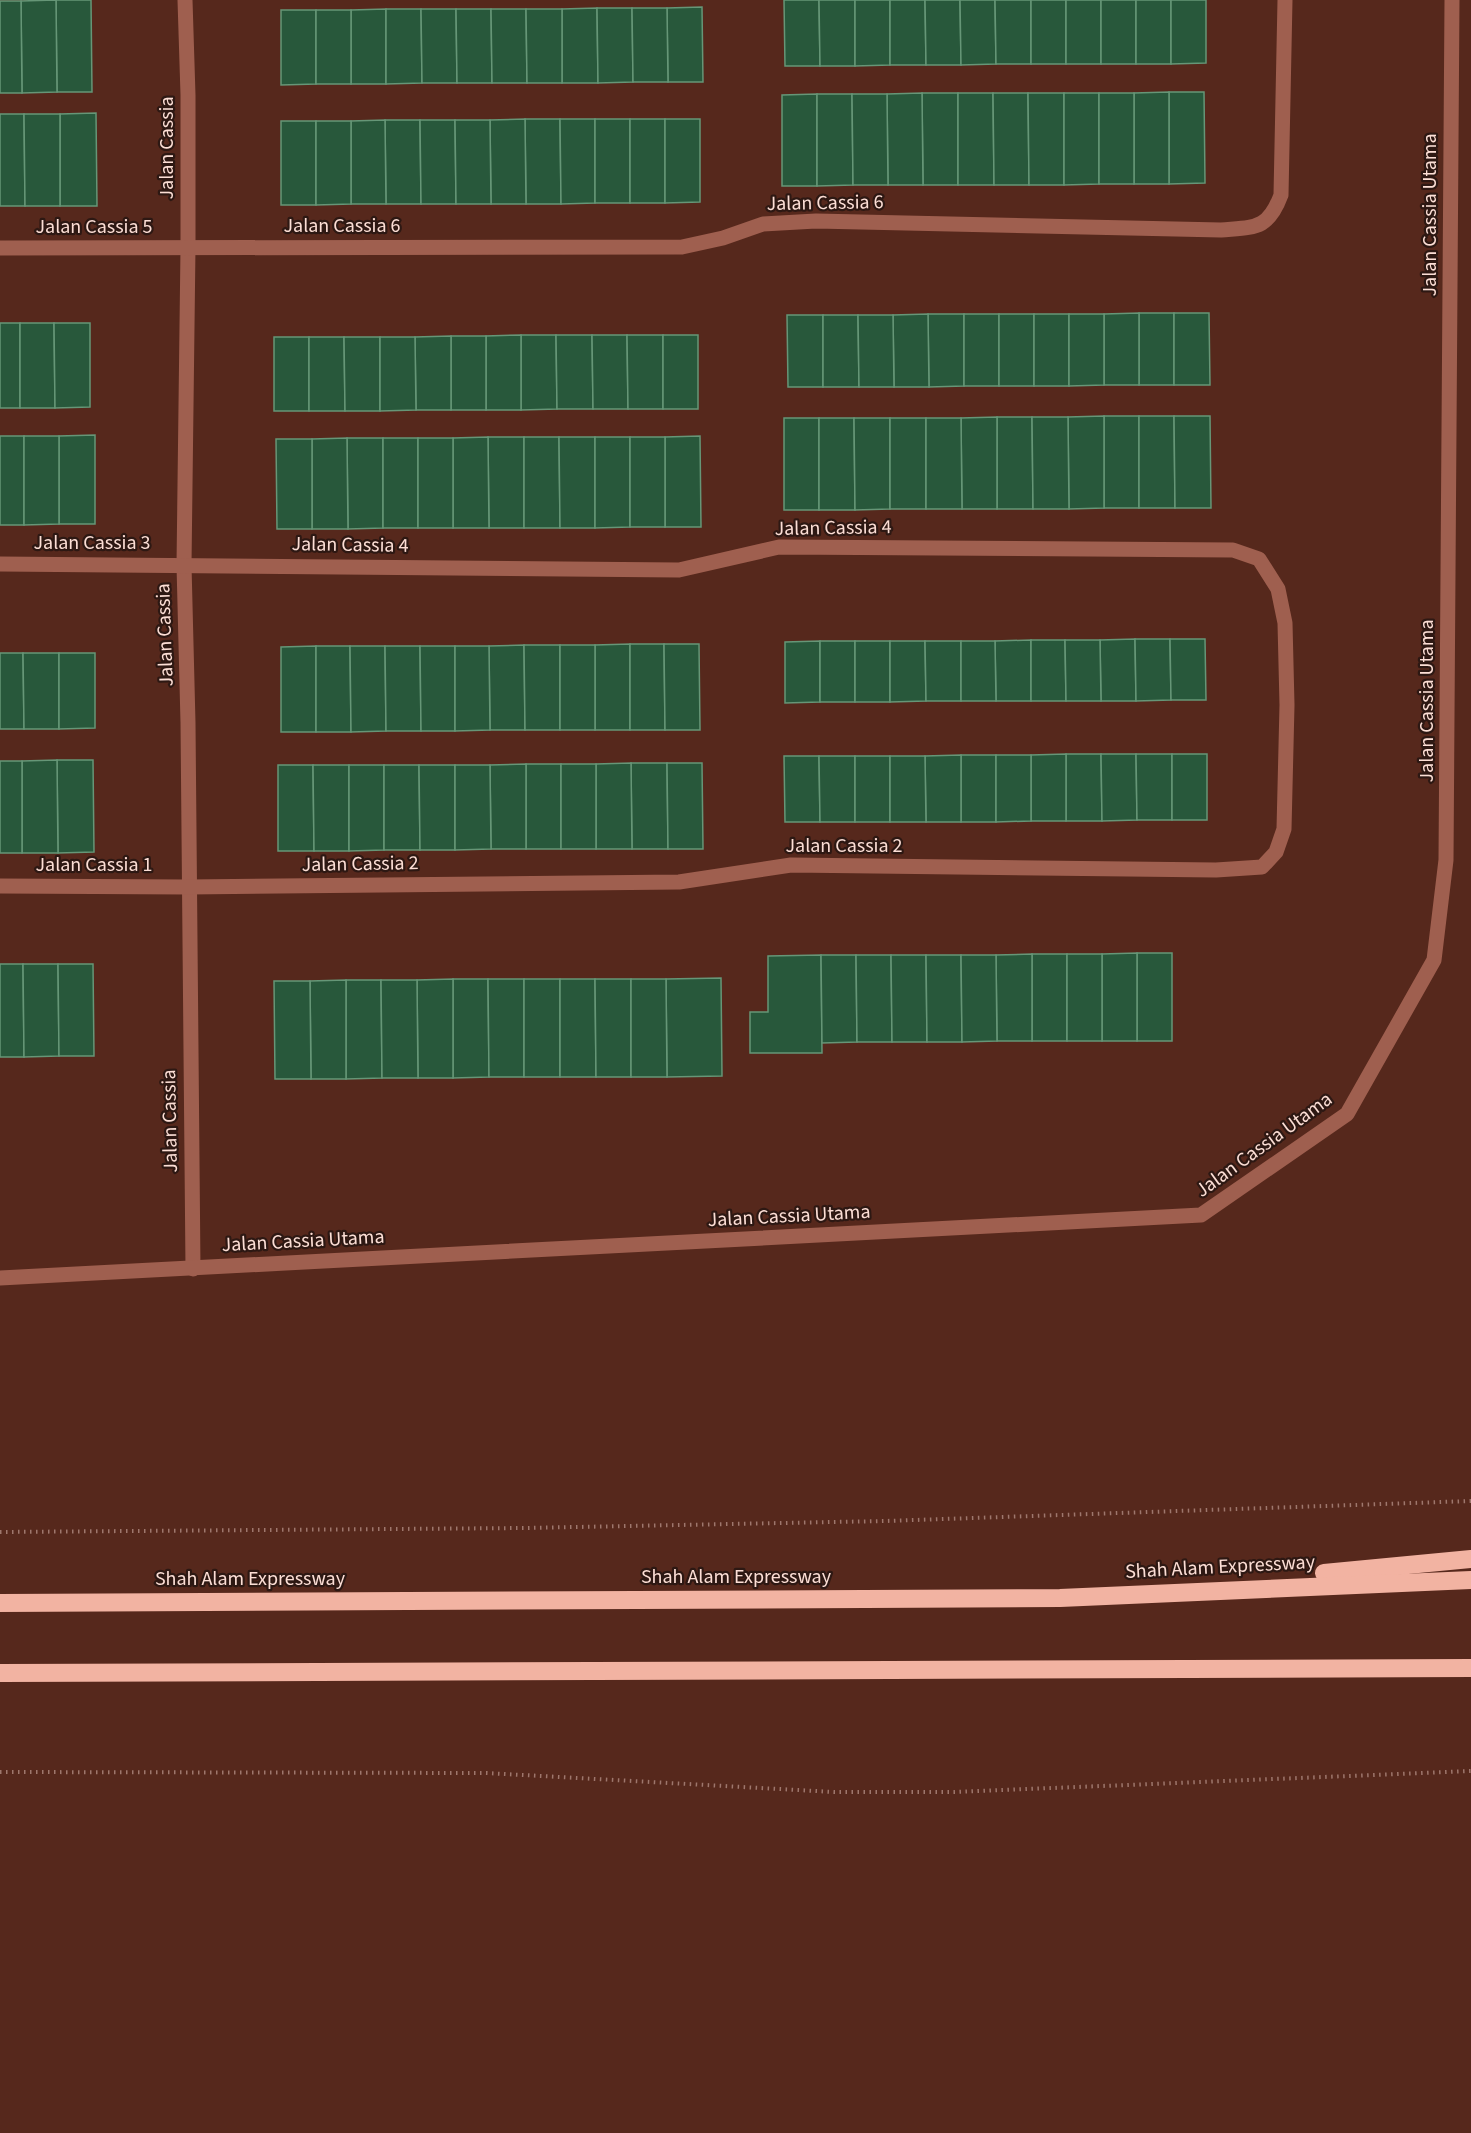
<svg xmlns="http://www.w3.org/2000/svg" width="1471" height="2133" font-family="'Source Sans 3',sans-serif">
	<rect width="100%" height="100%" fill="#56281c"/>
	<g fill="#28583b" stroke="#669677" stroke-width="1.5">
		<polygon points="56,0 91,0 92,92 57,92"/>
		<polygon points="56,0 57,92 22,93 21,1"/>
		<polygon points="784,0 819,0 820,66 785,66"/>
		<polygon points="819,0 855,0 855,66 820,66"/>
		<polygon points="855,0 890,0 890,65 855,66"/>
		<polygon points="890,0 925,0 926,65 890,65"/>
		<polygon points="925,0 960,0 961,65 926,65"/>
		<polygon points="960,0 995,0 996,64 961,65"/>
		<polygon points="995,0 1031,0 1031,64 996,64"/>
		<rect x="1031" y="0" width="35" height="64"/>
		<rect x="1066" y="0" width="35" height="64"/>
		<rect x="1101" y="0" width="35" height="64"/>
		<rect x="1136" y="0" width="35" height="64"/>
		<polygon points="1171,0 1206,0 1206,63 1171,64"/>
		<polygon points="0,1 21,1 22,93 0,93"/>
		<polygon points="702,7 703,82 668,82 667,8"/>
		<polygon points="597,8 598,83 562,83 562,9"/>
		<polygon points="597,8 632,8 633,82 598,83"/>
		<polygon points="632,8 667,8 668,82 633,82"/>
		<polygon points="386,9 386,84 351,84 351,10"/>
		<polygon points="386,9 421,9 422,83 386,84"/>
		<polygon points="421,9 456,9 457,83 422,83"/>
		<polygon points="456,9 491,9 492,83 457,83"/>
		<polygon points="491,9 526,9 527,83 492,83"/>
		<polygon points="526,9 562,9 562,83 527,83"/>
		<polygon points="281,10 316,10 316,84 281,85"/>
		<rect x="316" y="10" width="35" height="74"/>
		<polygon points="1169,92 1204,92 1205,183 1169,184"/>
		<polygon points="1169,92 1169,184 1134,184 1134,93"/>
		<polygon points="922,93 958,93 958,185 923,185"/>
		<polygon points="922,93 923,185 888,185 887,94"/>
		<polygon points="958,93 993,93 994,185 958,185"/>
		<polygon points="993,93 1028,93 1029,185 994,185"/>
		<polygon points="1028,93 1064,93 1064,185 1029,185"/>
		<polygon points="1064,93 1099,93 1099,184 1064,185"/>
		<rect x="1099" y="93" width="35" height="91"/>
		<polygon points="817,94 817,186 782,186 782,95"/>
		<polygon points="817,94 852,94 853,185 817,186"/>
		<polygon points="852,94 887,94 888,185 853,185"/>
		<polygon points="96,113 97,206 60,206 60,114"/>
		<polygon points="0,114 24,114 25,206 0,206"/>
		<polygon points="24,114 60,114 60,206 25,206"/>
		<polygon points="525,119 560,119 561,204 526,204"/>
		<polygon points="525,119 526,204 491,204 490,120"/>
		<polygon points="560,119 595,119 595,203 561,204"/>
		<rect x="595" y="119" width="35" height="84"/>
		<rect x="630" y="119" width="35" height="84"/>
		<polygon points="665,119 700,119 700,202 665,203"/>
		<polygon points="385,120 420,120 421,204 386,204"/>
		<polygon points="385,120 386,204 351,204 351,121"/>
		<polygon points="420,120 455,120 456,204 421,204"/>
		<polygon points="455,120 490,120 491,204 456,204"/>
		<rect x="281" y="121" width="35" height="84"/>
		<polygon points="316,121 351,121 351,204 316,205"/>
		<rect x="1139" y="313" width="35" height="72"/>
		<polygon points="1139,313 1139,385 1104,385 1104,314"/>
		<polygon points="1174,313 1209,313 1210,385 1174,385"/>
		<polygon points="928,314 964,314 964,386 929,387"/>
		<polygon points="928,314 929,387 894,387 893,315"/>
		<rect x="964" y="314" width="35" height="72"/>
		<rect x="999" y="314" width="35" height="72"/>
		<rect x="1034" y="314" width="35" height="72"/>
		<polygon points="1069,314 1104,314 1104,385 1069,386"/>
		<polygon points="787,315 823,315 823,387 788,387"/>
		<polygon points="823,315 858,315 859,387 823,387"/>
		<polygon points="858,315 893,315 894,387 859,387"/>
		<rect x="0" y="323" width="20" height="85"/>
		<polygon points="20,323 54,323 55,408 20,408"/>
		<polygon points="54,323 90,323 90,407 55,408"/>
		<polygon points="521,335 556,335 557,409 521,410"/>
		<polygon points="521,335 521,410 486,410 486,336"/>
		<polygon points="556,335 592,335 593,409 557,409"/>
		<polygon points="592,335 627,335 628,409 593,409"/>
		<polygon points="627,335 663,335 663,409 628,409"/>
		<rect x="663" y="335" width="35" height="74"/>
		<rect x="451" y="336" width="35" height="74"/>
		<polygon points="451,336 451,410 416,410 415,337"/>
		<rect x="274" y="337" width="35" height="74"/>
		<polygon points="309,337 344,337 345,411 309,411"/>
		<polygon points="344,337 380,337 380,411 345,411"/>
		<polygon points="380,337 415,337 416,410 380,411"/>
		<rect x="1104" y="416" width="35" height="92"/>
		<polygon points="1104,416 1104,508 1069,509 1068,417"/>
		<polygon points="1139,416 1174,416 1175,508 1139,508"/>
		<polygon points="1174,416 1210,416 1211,508 1175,508"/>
		<polygon points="997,417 1032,417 1033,509 997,509"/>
		<polygon points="997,417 997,509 962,509 961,418"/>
		<polygon points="1032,417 1068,417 1069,509 1033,509"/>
		<rect x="784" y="418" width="35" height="92"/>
		<polygon points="819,418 854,418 855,510 819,510"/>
		<polygon points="854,418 890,418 890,509 855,510"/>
		<rect x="890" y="418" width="36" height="91"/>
		<polygon points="926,418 961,418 962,509 926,509"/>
		<polygon points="95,435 95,524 59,524 59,436"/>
		<rect x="0" y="436" width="24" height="89"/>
		<polygon points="24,436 59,436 59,524 24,525"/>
		<polygon points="700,436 701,527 665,527 665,437"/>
		<polygon points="488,437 524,437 524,528 489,528"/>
		<polygon points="488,437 489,528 453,528 453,438"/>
		<polygon points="524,437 559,437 560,528 524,528"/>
		<polygon points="559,437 595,437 595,528 560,528"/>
		<polygon points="595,437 630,437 630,527 595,528"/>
		<rect x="630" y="437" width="35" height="90"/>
		<polygon points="347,438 383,438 383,528 348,529"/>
		<polygon points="347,438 348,529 312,529 312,439"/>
		<rect x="383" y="438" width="35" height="90"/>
		<rect x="418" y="438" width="35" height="90"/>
		<polygon points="276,439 312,439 312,529 277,529"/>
		<polygon points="1135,639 1136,701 1101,701 1100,640"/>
		<polygon points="1135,639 1170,639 1171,700 1136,701"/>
		<polygon points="1170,639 1205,639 1206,700 1171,700"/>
		<polygon points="1031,640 1031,701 996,701 995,641"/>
		<polygon points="1031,640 1065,640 1066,701 1031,701"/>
		<polygon points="1065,640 1100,640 1101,701 1066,701"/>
		<polygon points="820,641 820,702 785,703 785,642"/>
		<rect x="820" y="641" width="35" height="61"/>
		<rect x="855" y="641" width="35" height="61"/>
		<polygon points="890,641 925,641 926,701 890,702"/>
		<polygon points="925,641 961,641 961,701 926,701"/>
		<polygon points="961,641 995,641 996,701 961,701"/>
		<polygon points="630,644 630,730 595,730 595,645"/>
		<polygon points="630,644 664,644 665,730 630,730"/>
		<polygon points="664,644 699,644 700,730 665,730"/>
		<polygon points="524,645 525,730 490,730 489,646"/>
		<polygon points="524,645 560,645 560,730 525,730"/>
		<rect x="560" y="645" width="35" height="85"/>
		<polygon points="316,646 316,732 281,732 281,647"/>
		<polygon points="316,646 350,646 351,732 316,732"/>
		<polygon points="350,646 385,646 386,731 351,732"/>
		<polygon points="385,646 420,646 421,731 386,731"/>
		<polygon points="420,646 455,646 455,731 421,731"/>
		<polygon points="455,646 489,646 490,730 455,731"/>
		<polygon points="0,653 23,653 24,729 0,729"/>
		<polygon points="23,653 59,653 59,729 24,729"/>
		<polygon points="59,653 95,653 95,728 59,729"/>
		<polygon points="1066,754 1101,754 1102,821 1066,821"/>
		<polygon points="1066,754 1066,821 1031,821 1031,755"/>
		<polygon points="1101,754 1136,754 1137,820 1102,821"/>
		<polygon points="1136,754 1172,754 1172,820 1137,820"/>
		<rect x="1172" y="754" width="35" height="66"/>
		<rect x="961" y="755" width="35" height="67"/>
		<polygon points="961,755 961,822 926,822 925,756"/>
		<polygon points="996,755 1031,755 1031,821 996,822"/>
		<polygon points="784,756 819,756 820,822 785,822"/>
		<polygon points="819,756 855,756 855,822 820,822"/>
		<rect x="855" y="756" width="35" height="66"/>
		<polygon points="890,756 925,756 926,822 890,822"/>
		<polygon points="57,760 93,760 94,852 58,853"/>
		<polygon points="57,760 58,853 22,853 22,761"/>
		<rect x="0" y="761" width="22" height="92"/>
		<polygon points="631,763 667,763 668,849 632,849"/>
		<polygon points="631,763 632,849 596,849 596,764"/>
		<polygon points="667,763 702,763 703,849 668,849"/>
		<rect x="526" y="764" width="35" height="85"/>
		<polygon points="526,764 526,849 491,849 490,765"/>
		<rect x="561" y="764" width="35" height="85"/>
		<polygon points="278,765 313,765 314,851 278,851"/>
		<polygon points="313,765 349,765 349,851 314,851"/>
		<polygon points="349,765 384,765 384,850 349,851"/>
		<polygon points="384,765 419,765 420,850 384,850"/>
		<polygon points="419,765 455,765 455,850 420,850"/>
		<polygon points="455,765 490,765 491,849 455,850"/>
		<rect x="1137" y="953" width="35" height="88"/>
		<polygon points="1137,953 1137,1041 1102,1041 1102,954"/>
		<rect x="1032" y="954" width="35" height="87"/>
		<polygon points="1032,954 1032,1041 997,1041 996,955"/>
		<rect x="1067" y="954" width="35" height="87"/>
		<polygon points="821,955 822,1053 750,1053 750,1012 768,1012 768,956"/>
		<polygon points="821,955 856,955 857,1042 822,1043"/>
		<polygon points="856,955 891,955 892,1042 857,1042"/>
		<polygon points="891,955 926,955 927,1042 892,1042"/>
		<polygon points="926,955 961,955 962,1042 927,1042"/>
		<polygon points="961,955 996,955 997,1041 962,1042"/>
		<polygon points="0,964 23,964 24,1057 0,1057"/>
		<polygon points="23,964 58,964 59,1056 24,1057"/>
		<polygon points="58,964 93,964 94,1056 59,1056"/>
		<polygon points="721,978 722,1076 667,1077 666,979"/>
		<polygon points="453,979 488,979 489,1077 453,1078"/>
		<polygon points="453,979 453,1078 418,1078 417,980"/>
		<polygon points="488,979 524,979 524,1077 489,1077"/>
		<rect x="524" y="979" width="36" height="98"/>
		<polygon points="560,979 595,979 596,1077 560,1077"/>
		<polygon points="595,979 631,979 631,1077 596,1077"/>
		<polygon points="631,979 666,979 667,1077 631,1077"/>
		<polygon points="346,980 381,980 382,1078 346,1079"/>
		<polygon points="346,980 346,1079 311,1079 310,981"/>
		<polygon points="381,980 417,980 418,1078 382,1078"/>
		<polygon points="274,981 310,981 311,1079 275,1079"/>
	</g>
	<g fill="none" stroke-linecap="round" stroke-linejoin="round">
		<g stroke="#9e776d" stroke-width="4" stroke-dasharray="1.5 4.5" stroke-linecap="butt">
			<polyline points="0,1532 524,1528 885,1521 1471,1501"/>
			<polyline points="0,1772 486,1773 834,1792 954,1792 1471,1771"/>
		</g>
		<g stroke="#9f5f4f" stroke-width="15">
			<polyline points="185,0 188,95 188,247 184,565 188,723 193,1269"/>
			<path d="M0 248 682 247 723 238 763 224 816 221 1221 230C1255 227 1268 230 1281 195L1285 0"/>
			<polyline points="0,564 679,570 779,547 1233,550 1259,559 1278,589 1285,623 1287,705 1284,829 1276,852 1262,867 1216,870 791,865 679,882 188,887 0,886"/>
			<polyline points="0,1278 1201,1215 1347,1114 1434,960 1446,860 1452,0"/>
		</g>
		<g stroke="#f2b3a2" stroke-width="18">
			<polyline points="1324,1573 1471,1559"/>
			<polyline points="0,1603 1060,1598 1471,1580"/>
			<polyline points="0,1673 1471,1668"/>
		</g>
	</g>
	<g text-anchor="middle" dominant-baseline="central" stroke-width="4.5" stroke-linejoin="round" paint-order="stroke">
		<g font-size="20" fill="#fcded5" stroke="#2d1813">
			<text transform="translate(167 148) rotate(-90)">Jalan Cassia</text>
			<text transform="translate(825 203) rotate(-1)">Jalan Cassia 6</text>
			<text transform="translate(1430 215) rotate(-90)">Jalan Cassia Utama</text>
			<text x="342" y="226">Jalan Cassia 6</text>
			<text x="94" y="227">Jalan Cassia 5</text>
			<text transform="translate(833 528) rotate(-1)">Jalan Cassia 4</text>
			<text x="92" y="543">Jalan Cassia 3</text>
			<text transform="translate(350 545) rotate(1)">Jalan Cassia 4</text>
			<text transform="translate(165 635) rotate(-92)">Jalan Cassia</text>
			<text transform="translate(1427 701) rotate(-90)">Jalan Cassia Utama</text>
			<text x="844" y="846">Jalan Cassia 2</text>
			<text transform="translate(360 864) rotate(-1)">Jalan Cassia 2</text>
			<text x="94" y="865">Jalan Cassia 1</text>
			<text transform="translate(170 1121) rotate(-91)">Jalan Cassia</text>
			<text transform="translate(1264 1145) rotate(-36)">Jalan Cassia Utama</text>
			<text transform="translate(789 1216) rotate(-3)">Jalan Cassia Utama</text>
			<text transform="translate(303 1241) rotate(-3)">Jalan Cassia Utama</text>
			<text transform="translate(1220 1567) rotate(-3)">Shah Alam Expressway</text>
			<text x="736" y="1577">Shah Alam Expressway</text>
			<text x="250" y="1579">Shah Alam Expressway</text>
		</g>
	</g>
</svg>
